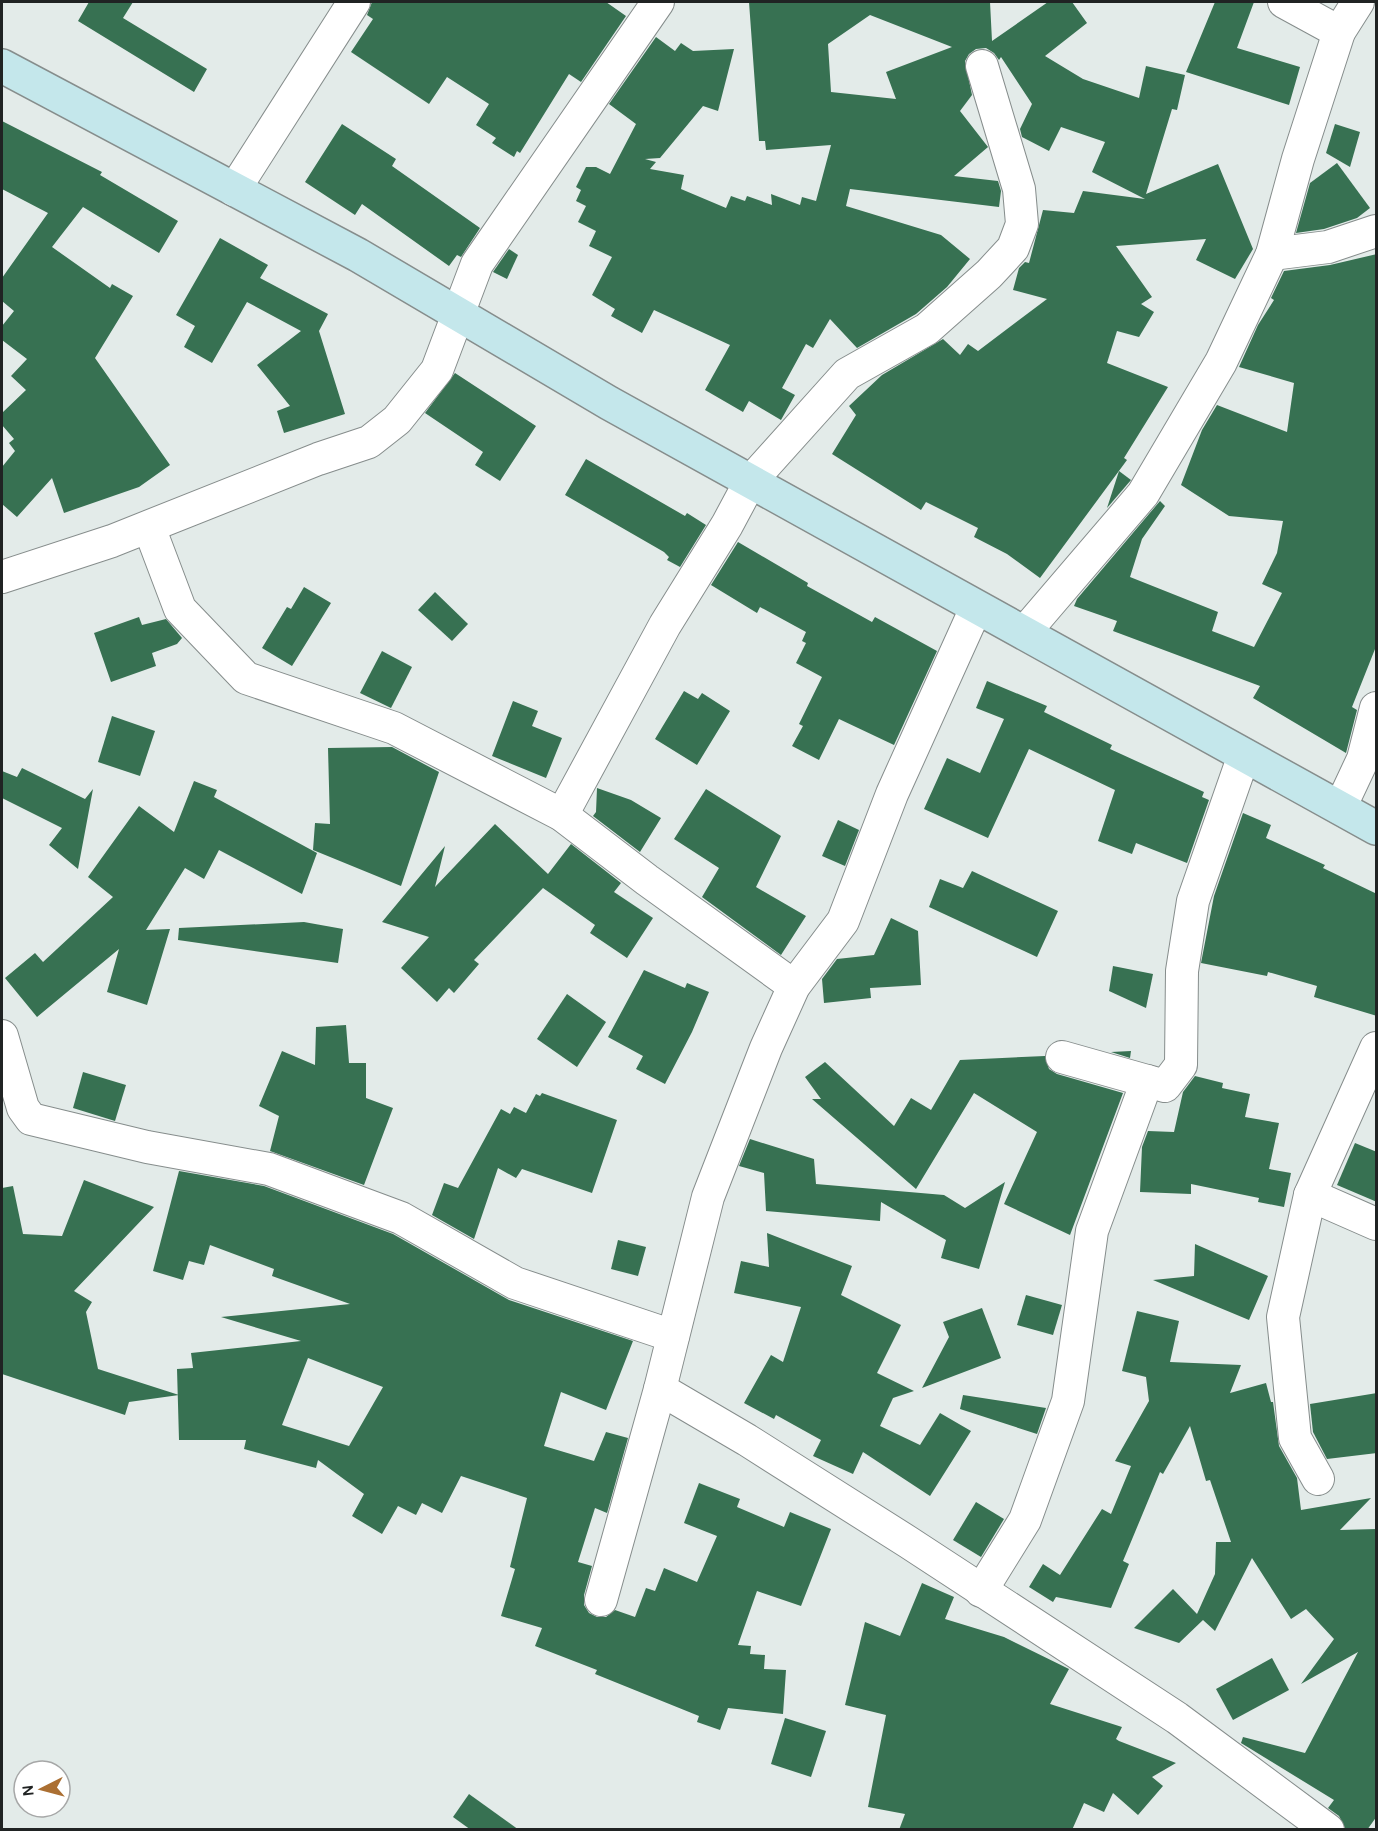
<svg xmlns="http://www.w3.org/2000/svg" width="1378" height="1831" font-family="Karla,sans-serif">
	<rect width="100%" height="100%" fill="#e3ebe9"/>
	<g fill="#377152" fill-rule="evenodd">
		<polygon points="89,2 133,2 123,18 207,69 194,92 78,21"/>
		<polygon points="372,2 606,2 626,16 581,82 569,74 520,153 517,151 514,157 492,143 496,138 476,125 489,104 447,77 429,104 351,52 373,19 367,15"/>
		<path d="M749 2H990L992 41 1048 2H1072L1087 23 1045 56 1083 79 1139 98 1146 66 1185 75 1177 110 1172 109 1146 194 1218 164 1253 249 1235 279 1196 260 1206 239 1116 246 1152 297 1141 304 1154 312 1139 337 1117 331 1107 363 1168 387 1124 458 1127 460 1040 578 1007 554 974 537 978 528 926 502 921 510 832 454 856 415 849 406 882 375 943 339 960 355 968 344 978 351 1047 299 1013 290 1019 268 1025 262 1029 263 1043 210 1074 213 1083 191 1145 199 1092 172 1105 142 1061 127 1049 151 1022 137 1020 129 1032 104 1001 57 999 60 994 53 986 48 976 49 969 54 965 61 972 95 960 111 988 147 954 176 998 181 1001 191 999 207 850 189 846 206 941 235 970 259 947 287 916 314 857 348 830 319 813 348 806 344 782 388 795 395 781 420 749 401 743 412 705 390 730 345 654 310 642 333 611 316 615 309 592 295 612 257 589 246 596 231 578 222 586 206 576 201 581 190 576 187 586 167H596L610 174 636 124 609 104 656 37 675 51 681 43 693 51 734 49 718 111 703 106 660 158 645 159 656 162 650 169 684 175 681 189 726 208 731 196 745 201 747 196 772 205 771 194 800 205 802 197 816 201 831 145 766 150 765 141H759ZM870 15 952 47 886 72 896 99 831 92 828 44Z"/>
		<polygon points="1215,2 1254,2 1237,48 1300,67 1289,105 1186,72"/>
		<polygon points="2,121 102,172 100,175 178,221 159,253 83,207 52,247 110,288 112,284 133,296 95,358 170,465 139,487 64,513 52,478 17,517 2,504 2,467 15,451 9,443 14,439 2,425 2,413 26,390 11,376 27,359 2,340 2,326 14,311 2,301 2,278 48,213 2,189"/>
		<polygon points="342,124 396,159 392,166 480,228 461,257 457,255 449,266 362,204 355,215 305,182"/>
		<polygon points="1335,124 1360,132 1350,167 1326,153"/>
		<polygon points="1337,163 1370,208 1357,218 1324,229 1296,233 1310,183"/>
		<polygon points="220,238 268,265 260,278 328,314 319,331 345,414 284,433 277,411 290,406 257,365 301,331 247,302 212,363 184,347 195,326 176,315"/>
		<polygon points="509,249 518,255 507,279 493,272"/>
		<polygon points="1377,254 1377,644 1352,707 1357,710 1346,753 1253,698 1260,686 1113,631 1117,621 1074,606 1077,599 1160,501 1165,506 1142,539 1130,577 1218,612 1212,631 1254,647 1282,593 1262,584 1277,553 1283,521 1229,516 1181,485 1202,430 1217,405 1287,432 1294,383 1239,367 1258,325 1274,300 1271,298 1284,271 1330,265"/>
		<polygon points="455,373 536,426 500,481 475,465 483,452 425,413"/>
		<polygon points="586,459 685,516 687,513 706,525 680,567 667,560 669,557 664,552 565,495"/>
		<polygon points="1119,471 1131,480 1107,508"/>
		<polygon points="738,542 808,583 807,586 872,622 875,617 937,651 894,745 839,719 819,760 792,746 803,726 799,724 822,677 796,663 806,643 802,641 806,632 760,607 757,613 711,585"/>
		<polygon points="304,587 331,603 292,666 262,648 287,607 291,609"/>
		<polygon points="435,592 468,624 452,641 418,610"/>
		<polygon points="139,617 142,625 166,619 182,638 177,644 152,653 156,666 111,682 94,633"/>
		<polygon points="382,651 412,667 391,708 360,693"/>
		<polygon points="987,681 1047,706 1044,712 1112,745 1110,749 1204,792 1202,797 1209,800 1187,863 1136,843 1132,854 1098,841 1115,790 1029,749 988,838 924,809 947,758 980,773 1004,719 976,708"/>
		<polygon points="684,691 698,699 702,693 730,711 697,765 655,739"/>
		<polygon points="513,701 538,711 532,726 562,738 546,778 492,756"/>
		<polygon points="112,716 155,731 140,776 98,762"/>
		<polygon points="392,747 439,772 401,886 313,850 315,823 330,824 328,748"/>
		<polygon points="22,768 85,799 93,789 78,869 49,845 62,828 2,798 2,771 17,777"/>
		<polygon points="194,781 217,790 214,797 317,853 302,894 219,850 204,879 185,868 146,930 170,929 147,1005 107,992 119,949 37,1017 5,978 35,953 43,962 113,897 88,877 139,806 174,832"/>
		<polygon points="597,788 631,800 661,818 640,852 593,816 596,812"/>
		<polygon points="706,789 781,836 756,887 806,916 781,955 702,897 719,868 674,839"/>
		<polygon points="1243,813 1271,825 1266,838 1325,865 1323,868 1377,894 1377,1016 1314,997 1317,986 1268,972 1267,976 1201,963 1214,896"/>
		<polygon points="838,820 859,830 845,866 822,856"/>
		<polygon points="495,824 548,874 571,844 621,883 614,892 653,918 627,958 590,933 595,925 543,888 474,960 479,964 454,993 449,988 437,1002 401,968 429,937 382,922 445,846 435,887"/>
		<polygon points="972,871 1058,911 1037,957 929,907 940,879 963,888"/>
		<polygon points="891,918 918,931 921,985 870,988 871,998 824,1003 822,979 837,959 874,955"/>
		<polygon points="304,922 343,929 338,963 178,940 179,928"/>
		<polygon points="1113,966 1153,974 1146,1008 1109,991"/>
		<polygon points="644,970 685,988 687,983 709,992 692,1032 665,1084 636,1069 643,1056 608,1037"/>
		<polygon points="567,994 606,1022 577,1067 537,1039"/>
		<polygon points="346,1025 349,1063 366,1063 366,1098 393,1108 364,1185 270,1151 279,1116 259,1106 282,1051 315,1065 316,1027"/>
		<polygon points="1131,1051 1130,1058 1111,1052"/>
		<polygon points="1045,1056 1049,1069 1057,1074 1123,1093 1070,1235 1004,1204 1037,1132 974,1093 916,1189 812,1099 821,1099 805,1077 825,1062 894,1126 911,1098 931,1110 960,1060"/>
		<polygon points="83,1072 126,1085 115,1121 73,1108"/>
		<polygon points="1195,1076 1223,1083 1222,1088 1250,1094 1245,1117 1279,1123 1269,1169 1291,1173 1284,1207 1258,1202 1259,1198 1191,1184 1191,1194 1140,1192 1142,1147 1148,1131 1174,1132 1183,1092"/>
		<polygon points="542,1093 617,1120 592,1193 522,1169 516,1178 498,1168 474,1239 432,1215 444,1183 458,1188 501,1109 510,1114 514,1107 526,1113 536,1094 540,1096"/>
		<polygon points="750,1139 814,1159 816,1184 944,1195 965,1208 1005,1182 979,1269 941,1258 946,1240 881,1202 880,1221 766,1211 764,1173 739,1166"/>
		<polygon points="1355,1143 1377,1152 1377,1202 1337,1185"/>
		<path d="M179 1171 264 1186 393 1234 509 1300 633 1341 606 1410 561 1392 544 1446 594 1461 606 1432 628 1438 607 1513 595 1508 578 1562 592 1566 584 1595V1605L589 1613 597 1617H606L615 1610 635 1617 646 1588 655 1591 664 1568 697 1582 717 1536 684 1523 699 1483 740 1499 737 1507 784 1527 790 1512 831 1529 801 1606 757 1591 738 1645 751 1646 750 1654 765 1655 764 1669 786 1670 783 1714 728 1708 720 1730 697 1722 699 1716 595 1674 597 1670 535 1646 542 1628 501 1616 515 1569 510 1567 527 1498 461 1476 442 1513 422 1503 416 1515 398 1506 382 1534 352 1516 364 1494 318 1460 316 1468 244 1449 246 1440H179L177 1369 193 1368 191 1353 301 1341 221 1317 350 1304 272 1276 274 1269 210 1245 204 1265 189 1261 183 1280 153 1271ZM308 1358 383 1387 349 1446 282 1425Z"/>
		<polygon points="84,1180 154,1207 74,1291 92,1302 86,1312 98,1369 179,1395 129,1402 125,1415 2,1374 2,1188 13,1186 23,1234 62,1236"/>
		<polygon points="767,1233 852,1266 841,1295 901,1325 877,1373 914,1391 893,1398 880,1426 920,1445 940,1413 971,1431 930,1496 863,1452 853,1474 813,1456 821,1440 776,1415 774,1419 744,1403 771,1355 783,1362 801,1307 734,1293 741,1261 769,1267"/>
		<polygon points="618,1240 646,1247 638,1276 611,1269"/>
		<polygon points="1195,1244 1268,1276 1249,1320 1153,1280 1194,1276"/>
		<polygon points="1026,1295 1062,1305 1053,1335 1017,1325"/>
		<polygon points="982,1308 1001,1358 922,1388 949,1337 943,1322"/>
		<polygon points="1137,1311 1179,1321 1170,1362 1241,1365 1230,1393 1266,1383 1271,1402 1273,1402 1279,1446 1297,1478 1301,1510 1371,1498 1340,1530 1377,1529 1377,1816 1367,1830 1346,1830 1339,1816 1328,1808 1334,1800 1241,1743 1243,1737 1305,1753 1358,1652 1301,1684 1334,1639 1306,1609 1291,1619 1252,1558 1215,1631 1203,1620 1179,1643 1134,1628 1173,1589 1197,1614 1215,1574 1216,1542 1231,1542 1210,1480 1206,1481 1190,1426 1163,1474 1160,1472 1123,1561 1129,1564 1111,1608 1056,1597 1053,1602 1029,1587 1043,1564 1060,1575 1102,1509 1111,1514 1131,1466 1115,1461 1149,1401 1146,1377 1122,1371"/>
		<polygon points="1377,1393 1377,1453 1327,1459 1313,1432 1310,1404"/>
		<polygon points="963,1395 1046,1408 1037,1434 960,1409"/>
		<polygon points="976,1502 1004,1519 981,1557 953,1540"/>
		<polygon points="922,1583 954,1597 945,1619 1004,1637 1069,1669 1050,1704 1122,1727 1116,1739 1119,1741 1176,1763 1152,1777 1163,1786 1138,1815 1113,1793 1104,1812 1084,1803 1072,1830 899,1830 905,1814 868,1807 886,1715 845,1705 865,1622 900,1636"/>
		<polygon points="1272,1658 1289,1690 1233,1720 1216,1689"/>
		<polygon points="785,1718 826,1731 811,1777 771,1764"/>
		<polygon points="469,1794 519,1830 471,1830 453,1817"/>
	</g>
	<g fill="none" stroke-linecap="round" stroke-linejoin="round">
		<defs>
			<g id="street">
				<polyline points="1284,2 1339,32"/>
				<polyline points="234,190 354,2"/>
				<polyline points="1272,254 1328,247 1376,231"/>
				<polyline points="149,527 180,609 246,678 394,728 562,815 647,880 794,986"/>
				<polyline points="2,577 112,541 318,459 369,442 397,420 437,370 477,264 658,2"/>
				<polyline points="1024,633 1143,494 1221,362 1272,254 1298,159 1339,32 1358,2"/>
				<polyline points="1340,808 1363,759 1376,708"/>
				<polyline points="562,815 665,625 727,525 750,482 847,374 927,329 989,274 1013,248 1022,224 1019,189 982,66"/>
				<polyline points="2,1036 23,1108 31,1119 147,1147 269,1169 401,1218 515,1283 673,1336"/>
				<polyline points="1062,1057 1147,1081"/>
				<polyline points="1310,1195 1376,1224"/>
				<polyline points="660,1389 747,1440 908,1542 1177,1718 1328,1830"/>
				<polyline points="1318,1479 1295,1438 1283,1317 1310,1195 1376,1048"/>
				<polyline points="981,1591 1025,1520 1068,1401 1092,1231 1147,1081 1165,1086 1181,1065 1182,971 1193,901 1244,755"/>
				<polyline points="601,1600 660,1389 708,1197 766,1048 794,986 843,921 892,794 976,608"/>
			</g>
			<polyline id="secondary" points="2,66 358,255 609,403 1376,828"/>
		</defs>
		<use href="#street" stroke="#868d8c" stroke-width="34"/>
		<use href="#secondary" stroke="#868d8c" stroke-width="36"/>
		<use href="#street" stroke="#fff" stroke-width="32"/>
		<use href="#secondary" stroke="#c4e7eb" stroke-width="33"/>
	</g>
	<rect width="1378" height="1831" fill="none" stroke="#202323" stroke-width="6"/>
	<g transform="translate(42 1789) rotate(264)"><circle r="28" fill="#ffffff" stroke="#a6a7a7" stroke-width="1.5"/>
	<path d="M0-4.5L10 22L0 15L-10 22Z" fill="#ab6f32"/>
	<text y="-9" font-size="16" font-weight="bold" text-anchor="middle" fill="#202323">N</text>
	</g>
</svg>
